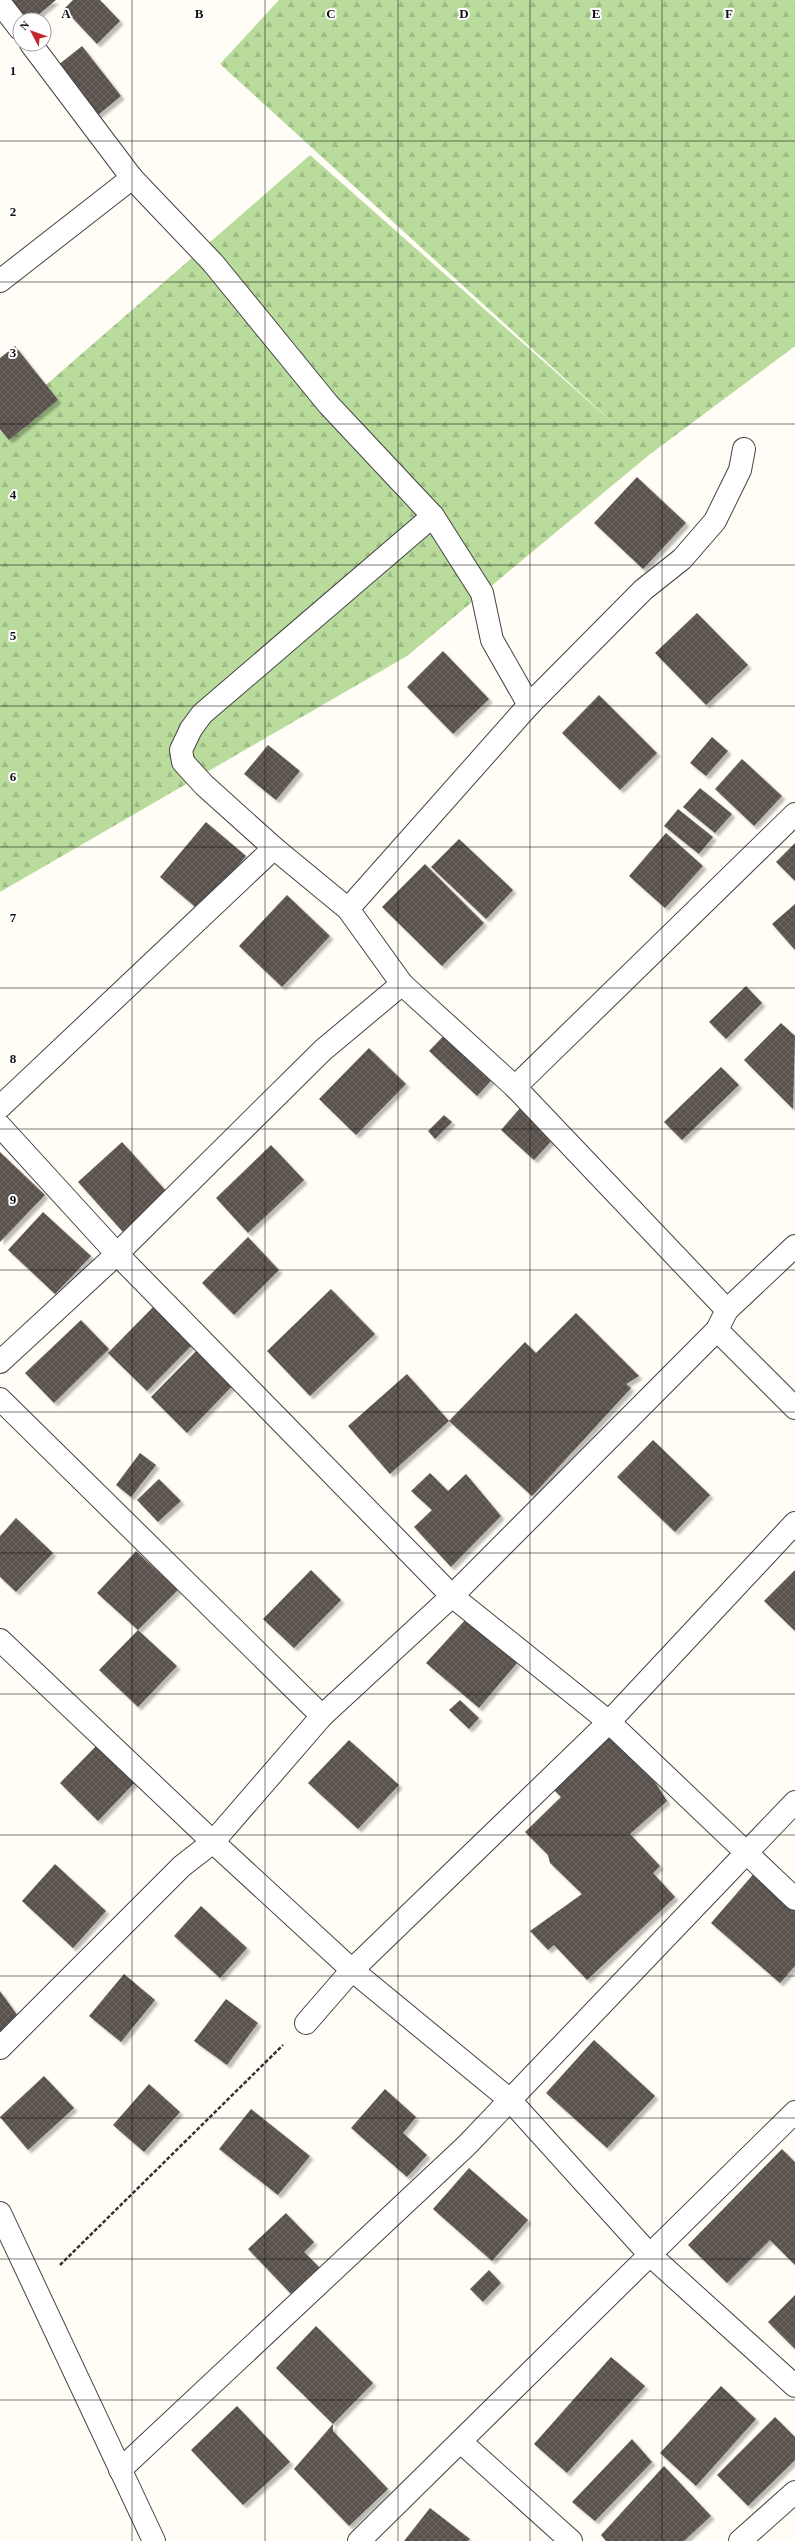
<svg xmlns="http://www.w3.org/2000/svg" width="795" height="2541" font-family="Georgia,serif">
	<defs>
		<pattern id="forest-firs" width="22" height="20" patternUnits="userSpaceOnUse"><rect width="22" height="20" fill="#b9dc9c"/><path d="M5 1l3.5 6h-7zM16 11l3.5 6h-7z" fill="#9ebc85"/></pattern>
		<pattern id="building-cross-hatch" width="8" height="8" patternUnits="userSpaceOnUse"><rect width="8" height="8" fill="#5a524d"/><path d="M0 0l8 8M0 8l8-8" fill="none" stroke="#6d6662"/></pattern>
		<filter id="shadow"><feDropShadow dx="3.5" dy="3.5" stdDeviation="1" flood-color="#0004"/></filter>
	</defs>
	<rect width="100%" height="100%" fill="#fffdf5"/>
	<polygon fill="url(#forest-firs)" points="279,0 795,0 795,346 649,455 407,656 0,892 0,425 310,155 619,428 220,64"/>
	<g fill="url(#building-cross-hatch)" filter="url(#shadow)">
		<polygon points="0,0 56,0 32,20 20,20 13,36 0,21"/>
		<polygon points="73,0 100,0 120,21 97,44 64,9"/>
		<polygon points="82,46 121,96 87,124 47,74"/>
		<polygon points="15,346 58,400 9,440 0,429 0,358"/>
		<polygon points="637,477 686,523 643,569 594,523"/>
		<polygon points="697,613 748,665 706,705 655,653"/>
		<polygon points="443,651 489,699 453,734 407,687"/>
		<polygon points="599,695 657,753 620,790 562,733"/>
		<polygon points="712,737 728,751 706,776 690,763"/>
		<polygon points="268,745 300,771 276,800 244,774"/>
		<polygon points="742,759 782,796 754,826 715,789"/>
		<polygon points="700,788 732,814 715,833 683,807"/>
		<polygon points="678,809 713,837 699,854 664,826"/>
		<polygon points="206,822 246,856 200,911 160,877"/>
		<polygon points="666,833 703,866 665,908 629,876"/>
		<polygon points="459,839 513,890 486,919 431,867"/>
		<polygon points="795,843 795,881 776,862"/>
		<polygon points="425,864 484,923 442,966 382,907"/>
		<polygon points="287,895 330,936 282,987 239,946"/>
		<polygon points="795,904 795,950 772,924"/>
		<polygon points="746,986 762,1003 726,1039 709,1022"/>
		<polygon points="781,1023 795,1036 793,1109 744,1060"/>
		<polygon points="452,1027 499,1072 477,1096 429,1051"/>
		<polygon points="369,1048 406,1084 356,1135 319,1099"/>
		<polygon points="721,1067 739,1085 682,1140 664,1122"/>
		<polygon points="521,1107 555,1137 534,1160 501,1130"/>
		<polygon points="444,1115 452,1122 435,1139 428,1131"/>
		<polygon points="122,1142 168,1193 123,1232 78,1182"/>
		<polygon points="271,1145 304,1180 248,1233 216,1198"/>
		<polygon points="0,1152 45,1195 0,1242"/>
		<polygon points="43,1212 91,1256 55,1294 8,1250"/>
		<polygon points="248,1237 279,1270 234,1315 202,1283"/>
		<polygon points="331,1289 375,1334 310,1396 267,1351"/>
		<polygon points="157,1303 196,1341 147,1391 108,1353"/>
		<polygon points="576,1313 639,1376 626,1384 631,1388 532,1496 449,1421 525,1342 536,1353"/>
		<polygon points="81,1320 109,1349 54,1403 25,1373"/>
		<polygon points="200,1347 236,1382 187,1433 151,1397"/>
		<polygon points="407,1374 449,1421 390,1474 348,1426"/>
		<polygon points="653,1440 710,1495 675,1532 617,1477"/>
		<polygon points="140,1453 156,1465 131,1497 116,1485"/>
		<polygon points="430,1473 448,1491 466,1474 501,1516 451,1567 414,1527 432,1510 411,1491"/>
		<polygon points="159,1479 181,1501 158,1522 137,1500"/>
		<polygon points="16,1518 53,1553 16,1592 0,1577 0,1536"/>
		<polygon points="136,1551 178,1590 138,1630 177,1666 138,1707 99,1670 138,1630 97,1593"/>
		<polygon points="311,1570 341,1600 294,1648 263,1619"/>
		<polygon points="795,1570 795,1631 764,1601"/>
		<polygon points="466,1619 517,1663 479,1708 426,1663"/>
		<polygon points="460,1700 479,1718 469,1729 449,1710"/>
		<polygon points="609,1734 651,1776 667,1801 630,1834 660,1866 653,1873 675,1897 587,1980 554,1945 548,1950 530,1931 582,1894 550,1863 548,1855 525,1832 561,1797 553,1789"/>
		<polygon points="102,1740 140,1777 98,1821 60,1783"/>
		<polygon points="349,1740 399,1785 358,1829 308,1783"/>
		<polygon points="55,1864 106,1911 73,1948 22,1901"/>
		<polygon points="757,1870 795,1903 795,1966 780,1983 711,1923"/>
		<polygon points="201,1906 247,1948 220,1978 174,1936"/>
		<polygon points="124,1974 155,2000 121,2042 89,2016"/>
		<polygon points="0,1991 20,2019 0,2033"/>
		<polygon points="226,1999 258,2023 227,2065 194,2041"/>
		<polygon points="594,2040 655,2096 607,2148 546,2093"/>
		<polygon points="44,2076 74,2108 28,2150 0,2117"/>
		<polygon points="149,2084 180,2112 144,2152 113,2125"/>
		<polygon points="385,2089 416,2117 403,2133 427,2155 407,2177 351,2128"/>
		<polygon points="251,2109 310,2156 278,2195 219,2149"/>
		<polygon points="782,2149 795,2162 795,2265 770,2240 727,2283 688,2245"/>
		<polygon points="469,2168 528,2220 492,2261 433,2209"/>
		<polygon points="286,2213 314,2242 304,2252 320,2268 292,2295 248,2249"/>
		<polygon points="489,2270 501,2283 483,2302 470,2289"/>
		<polygon points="795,2295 795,2349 768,2322"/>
		<polygon points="316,2326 373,2383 333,2424 276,2368"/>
		<polygon points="611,2357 645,2386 567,2473 534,2444"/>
		<polygon points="721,2386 756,2419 696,2486 660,2453"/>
		<polygon points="237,2406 290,2462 243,2505 191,2450"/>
		<polygon points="775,2417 795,2437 795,2460 748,2506 717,2475"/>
		<polygon points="333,2424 333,2431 388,2489 349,2526 294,2469"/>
		<polygon points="632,2439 652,2462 595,2521 572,2502"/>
		<polygon points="664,2466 711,2516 684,2541 606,2541 601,2535"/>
		<polygon points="430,2508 470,2539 468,2541 404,2541"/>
	</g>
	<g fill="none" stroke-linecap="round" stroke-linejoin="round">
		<defs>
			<g id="street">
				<polyline points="0,3 20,29"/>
				<polyline points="31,44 132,178 213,263 328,404 433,516 482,593 492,640 529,705"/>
				<polyline points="0,281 132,178"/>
				<polyline points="433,516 202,714 191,729 181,750 183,762 204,785 274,848 348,909 402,984 515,1087 727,1310"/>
				<polyline points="348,909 529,705 643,590 682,559 715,521 740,470 744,449"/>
				<polyline points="515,1087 795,814"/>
				<polyline points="0,1107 274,848"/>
				<polyline points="0,1126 117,1254 452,1596 609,1722 795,1899"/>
				<polyline points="717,1330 795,1408"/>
				<polyline points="0,1362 117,1254 323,1050 402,984"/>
				<polyline points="0,1399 322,1716"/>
				<polyline points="0,1640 213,1842 352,1970 510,2100 649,2254 795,2386"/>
				<polyline points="306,2023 352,1970 609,1722 795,1523"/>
				<polyline points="0,2048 182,1866 213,1842 322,1716 452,1596 717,1330 727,1310 795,1246"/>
				<polyline points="0,2213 154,2541"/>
				<polyline points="461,2442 571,2541"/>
				<polyline points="120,2470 466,2146 795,1802"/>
				<polyline points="359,2541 795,2112"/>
				<polyline points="740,2541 795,2492"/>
			</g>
		</defs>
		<use href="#street" stroke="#444" stroke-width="24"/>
		<polyline stroke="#333" stroke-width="2.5" stroke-dasharray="4 2" stroke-linecap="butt" points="60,2265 283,2045"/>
		<use href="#street" stroke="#fff" stroke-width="22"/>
	</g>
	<path fill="none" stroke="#111" stroke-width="1" stroke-opacity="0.55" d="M132 0V2541M265 0V2541M398 0V2541M530 0V2541M662 0V2541M0 141H795M0 282H795M0 424H795M0 565H795M0 706H795M0 847H795M0 988H795M0 1129H795M0 1270H795M0 1412H795M0 1553H795M0 1694H795M0 1835H795M0 1976H795M0 2118H795M0 2259H795M0 2400H795"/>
	<g font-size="13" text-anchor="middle" font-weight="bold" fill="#111" stroke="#fff" stroke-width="4" stroke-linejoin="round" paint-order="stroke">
		<text x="66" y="18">A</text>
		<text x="199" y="18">B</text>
		<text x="331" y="18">C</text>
		<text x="464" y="18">D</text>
		<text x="596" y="18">E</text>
		<text x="729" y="18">F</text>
		<text x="13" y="75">1</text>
		<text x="13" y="216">2</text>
		<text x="13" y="357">3</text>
		<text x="13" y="499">4</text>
		<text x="13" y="640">5</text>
		<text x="13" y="781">6</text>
		<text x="13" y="922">7</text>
		<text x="13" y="1063">8</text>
		<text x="13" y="1204">9</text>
	</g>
	<g transform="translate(32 32) rotate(311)"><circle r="19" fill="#ffffff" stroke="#a0a0a0"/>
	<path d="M0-3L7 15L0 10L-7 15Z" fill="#c4262e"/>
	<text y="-6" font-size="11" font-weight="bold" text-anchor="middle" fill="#111111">N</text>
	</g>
</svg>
